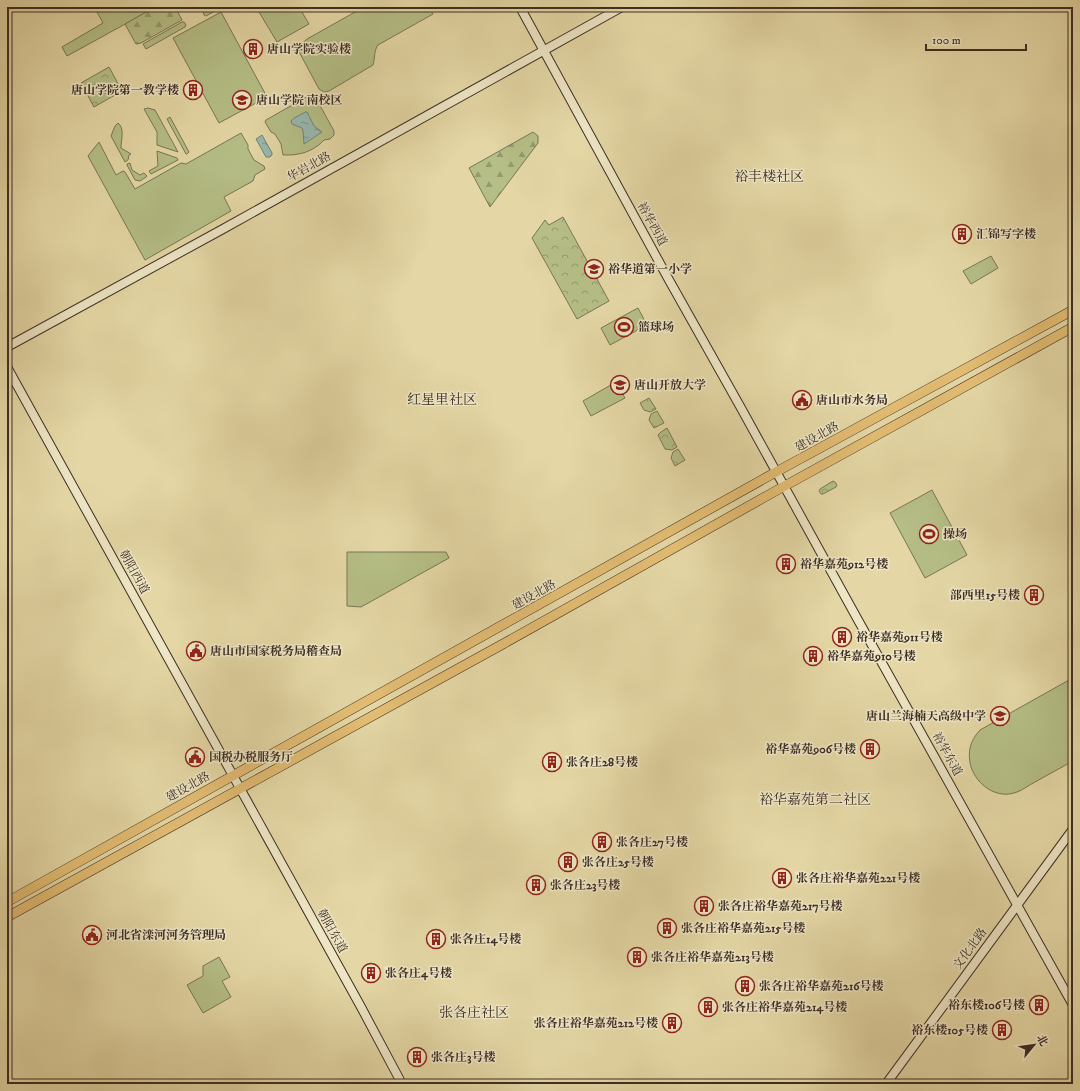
<svg xmlns="http://www.w3.org/2000/svg" width="1080" height="1091" font-family="'IM FELL DW Pica','Noto Serif SC',serif">
	<defs>
		<pattern id="forest-firs" width="22" height="20" patternUnits="userSpaceOnUse"><rect width="22" height="20" fill="#b5be86"/><path d="M5 1l3.5 6h-7zM16 11l3.5 6h-7z" fill="#949b6d"/></pattern>
		<pattern id="park-crowns" width="20" height="18" patternUnits="userSpaceOnUse"><rect width="20" height="18" fill="#b5be86"/><path d="M2 6a3 3 0 1 1 6 0M12 15a3 3 0 1 1 6 0" fill="none" stroke="#949b6d"/></pattern>
		<pattern id="water-ripples" width="26" height="14" patternUnits="userSpaceOnUse"><rect width="26" height="14" fill="#98b8af"/><path d="M2 4q2-2 4 0t4 0M15 11q2-2 4 0t4 0" fill="none" stroke="#7d968e"/></pattern>
	</defs>
	<rect width="100%" height="100%" fill="#e4d7a5"/>
	<filter id="stains"><feTurbulence type="fractalNoise" baseFrequency=".005" numOctaves="4"/><feColorMatrix values="0 0 0 0 .2 0 0 0 0 .09 0 0 0 0 .02 0 0 0 .5 -.17"/></filter>
	<radialGradient id="worn" r=".72"><stop offset=".6" stop-color="#630" stop-opacity="0"/><stop offset="1" stop-color="#630" stop-opacity=".3"/></radialGradient>
	<g fill="#b5be86" stroke="#797656">
		<polygon points="94,7 144,7 147,12 67,56 62,47 103,23"/>
		<polygon points="210,7 222,7 206,16 204,15 203,11"/>
		<polygon points="256,7 299,7 309,24 277,42"/>
		<path d="M364 7H429L433 14 378 45C374 50 375 58 373 65L329 91 324 92 319 89 297 48 307 39Z"/>
		<polygon points="221,12 267,97 219,123 173,38"/>
		<polygon points="182,22 184,22 186,25 185,27 146,49 143,44"/>
		<path d="M308 96H312L317 100 334 131V135L330 139 324 140C318 147 307 153 298 154 294 155 290 155 285 155H283L281 144 275 134 271 132 265 122 266 120Z"/>
		<polygon points="148,108 155,110 178,152 157,145 157,132 144,109"/>
		<polygon points="170,117 189,152 187,154 186,154 167,119"/>
		<path d="M118 123C125 128 121 140 121 148L131 154 129 155 128 160 125 162 111 136 115 126Z"/>
		<polygon points="241,133 248,145 248,149 254,160 264,166 265,169 255,175 253,181 224,197 231,211 145,260 88,156 99,142 116,175 123,171 125,172 135,189 181,163 186,164"/>
		<polygon points="157,151 177,158 178,160 151,174 149,171 158,166"/>
		<polygon points="130,163 132,170 140,175 144,173 147,176 146,177 140,181 135,180 127,165 127,164"/>
		<polygon points="991,256 998,268 971,284 963,271"/>
		<polygon points="638,308 647,325 610,345 601,328"/>
		<polygon points="616,382 625,398 591,416 583,401"/>
		<polygon points="932,490 967,555 925,578 890,513"/>
		<polygon points="347,552 446,552 449,558 361,607 347,606"/>
		<path d="M1069 680H1073V761C1060 768 1048 775 1035 782 1029 785 1023 790 1017 792 997 800 977 785 971 767 967 752 970 741 980 730Z"/>
		<polygon points="219,957 230,977 222,981 231,997 203,1013 187,985 203,976 203,966"/>
	</g>
	<g fill="url(#forest-firs)" stroke="#797656">
		<polygon points="155,7 175,7 182,20 141,43 136,44 125,24"/>
		<polygon points="533,132 538,136 538,143 490,207 469,168"/>
	</g>
	<g fill="url(#park-crowns)" stroke="#797656">
		<polygon points="109,67 122,91 94,107 81,83"/>
		<polygon points="563,217 609,301 577,319 532,238 545,220 549,225"/>
		<polygon points="649,398 656,409 650,412 644,410 640,403"/>
		<polygon points="657,411 664,423 654,428 649,420 651,414"/>
		<polygon points="667,428 677,447 672,450 665,449 658,435 661,432"/>
		<polygon points="678,449 685,460 675,466 671,458 673,452"/>
		<polygon points="833,481 835,482 837,485 836,487 823,494 821,494 819,491 820,489"/>
	</g>
	<g fill="url(#water-ripples)" stroke="#748178">
		<path d="M305 112H307L314 126 322 132 304 144 303 131 302 128 292 124 291 121C294 117 301 115 305 112Z"/>
		<polygon points="262,135 272,153 272,155 270,157 266,157 256,139"/>
	</g>
	<g fill="none" stroke-linecap="round" stroke-linejoin="round">
		<defs>
			<g id="secondary">
				<polyline points="520,7 669,280 741,408 858,620 1073,1005"/>
				<polyline points="7,347 223,229 622,7"/>
				<polyline points="7,367 361,1007 402,1084"/>
				<polyline points="886,1084 1073,829"/>
			</g>
			<g id="primary">
				<polyline points="7,902 776,472 1073,310"/>
				<polyline points="7,917 503,644 772,493 1073,327"/>
			</g>
		</defs>
		<use href="#secondary" stroke="#3d2e25" stroke-width="10"/>
		<use href="#primary" stroke="#3d2e25" stroke-width="10"/>
		<use href="#secondary" stroke="#ede5c4" stroke-width="8"/>
		<use href="#primary" stroke="#e2bc72" stroke-width="9"/>
	</g>
	<defs>
		<symbol id="building-ring" viewBox="-11 -11 22 22"><circle r="9.5" fill="#ede5c4" stroke="#8f2418" stroke-width="1.5"/><path d="M-4-6H4V6H1V3H-1V6H-4ZM-2.5-4.3h1.7v1.8h-1.7ZM.8-4.3h1.7v1.8H.8ZM-2.5-1h1.7V.8h-1.7ZM.8-1h1.7V.8H.8Z" fill="#8f2418"/></symbol>
		<symbol id="university-ring" viewBox="-11 -11 22 22"><circle r="9.5" fill="#ede5c4" stroke="#8f2418" stroke-width="1.5"/><path d="M0-5L7-2L0 1L-7-2ZM-4 1L0 2.5L4 1V4Q0 6-4 4Z" fill="#8f2418"/></symbol>
		<symbol id="school-ring" viewBox="-11 -11 22 22"><circle r="9.5" fill="#ede5c4" stroke="#8f2418" stroke-width="1.5"/><path d="M0-5L7-2L0 1L-7-2ZM-4 1L0 2.5L4 1V4Q0 6-4 4Z" fill="#8f2418"/></symbol>
		<symbol id="stadium-ring" viewBox="-11 -11 22 22"><circle r="9.5" fill="#ede5c4" stroke="#8f2418" stroke-width="1.5"/><path d="M0-5a6.5 5 0 1 0 0 10a6.5 5 0 1 0 0-10ZM-3.5-1.8h7v3.6h-7Z" fill="#8f2418"/></symbol>
		<symbol id="civic-ring" viewBox="-11 -11 22 22"><circle r="9.5" fill="#ede5c4" stroke="#8f2418" stroke-width="1.5"/><path d="M-.6-6.5H3V-4.5H.6V-3L4-1V1h2V6H-6V1h2V-1L-.6-3ZM-1.2 2.5V6h2.4V2.5Z" fill="#8f2418"/></symbol>
	</defs>
	<g fill-rule="evenodd">
		<use href="#building-ring" x="242" y="38" width="22" height="22"/>
		<use href="#building-ring" x="182" y="79" width="22" height="22"/>
		<use href="#university-ring" x="231" y="89" width="22" height="22"/>
		<use href="#building-ring" x="951" y="223" width="22" height="22"/>
		<use href="#school-ring" x="583" y="258" width="22" height="22"/>
		<use href="#stadium-ring" x="613" y="316" width="22" height="22"/>
		<use href="#university-ring" x="609" y="374" width="22" height="22"/>
		<use href="#civic-ring" x="791" y="389" width="22" height="22"/>
		<use href="#stadium-ring" x="918" y="523" width="22" height="22"/>
		<use href="#building-ring" x="775" y="553" width="22" height="22"/>
		<use href="#building-ring" x="1023" y="584" width="22" height="22"/>
		<use href="#building-ring" x="831" y="626" width="22" height="22"/>
		<use href="#civic-ring" x="185" y="640" width="22" height="22"/>
		<use href="#building-ring" x="802" y="645" width="22" height="22"/>
		<use href="#school-ring" x="989" y="705" width="22" height="22"/>
		<use href="#building-ring" x="859" y="738" width="22" height="22"/>
		<use href="#civic-ring" x="184" y="746" width="22" height="22"/>
		<use href="#building-ring" x="541" y="751" width="22" height="22"/>
		<use href="#building-ring" x="591" y="831" width="22" height="22"/>
		<use href="#building-ring" x="557" y="851" width="22" height="22"/>
		<use href="#building-ring" x="771" y="867" width="22" height="22"/>
		<use href="#building-ring" x="525" y="874" width="22" height="22"/>
		<use href="#building-ring" x="693" y="895" width="22" height="22"/>
		<use href="#building-ring" x="656" y="917" width="22" height="22"/>
		<use href="#civic-ring" x="81" y="924" width="22" height="22"/>
		<use href="#building-ring" x="425" y="928" width="22" height="22"/>
		<use href="#building-ring" x="626" y="946" width="22" height="22"/>
		<use href="#building-ring" x="360" y="962" width="22" height="22"/>
		<use href="#building-ring" x="734" y="975" width="22" height="22"/>
		<use href="#building-ring" x="1028" y="994" width="22" height="22"/>
		<use href="#building-ring" x="697" y="996" width="22" height="22"/>
		<use href="#building-ring" x="661" y="1012" width="22" height="22"/>
		<use href="#building-ring" x="991" y="1019" width="22" height="22"/>
		<use href="#building-ring" x="406" y="1046" width="22" height="22"/>
	</g>
	<g text-anchor="middle" dominant-baseline="central" stroke-width="3" stroke-linejoin="round" paint-order="stroke">
		<g font-size="12" font-weight="bold" fill="#3d2e25" stroke="#ede5c4" text-anchor="start">
			<text x="267" y="49">唐山学院实验楼</text>
			<text x="179" y="90" text-anchor="end">唐山学院第一教学楼</text>
			<text x="256" y="100">唐山学院 南校区</text>
			<text x="976" y="234">汇锦写字楼</text>
			<text x="608" y="269">裕华道第一小学</text>
			<text x="638" y="327">篮球场</text>
			<text x="634" y="385">唐山开放大学</text>
			<text x="816" y="400">唐山市水务局</text>
			<text x="943" y="534">操场</text>
			<text x="800" y="564">裕华嘉苑912号楼</text>
			<text x="1020" y="595" text-anchor="end">部西里15号楼</text>
			<text x="856" y="637">裕华嘉苑911号楼</text>
			<text x="210" y="651">唐山市国家税务局稽查局</text>
			<text x="827" y="656">裕华嘉苑910号楼</text>
			<text x="986" y="716" text-anchor="end">唐山兰海楠天高级中学</text>
			<text x="856" y="749" text-anchor="end">裕华嘉苑906号楼</text>
			<text x="209" y="757">国税办税服务厅</text>
			<text x="566" y="762">张各庄28号楼</text>
			<text x="616" y="842">张各庄27号楼</text>
			<text x="582" y="862">张各庄25号楼</text>
			<text x="796" y="878">张各庄裕华嘉苑221号楼</text>
			<text x="550" y="885">张各庄23号楼</text>
			<text x="718" y="906">张各庄裕华嘉苑217号楼</text>
			<text x="681" y="928">张各庄裕华嘉苑215号楼</text>
			<text x="106" y="935">河北省滦河河务管理局</text>
			<text x="450" y="939">张各庄14号楼</text>
			<text x="651" y="957">张各庄裕华嘉苑213号楼</text>
			<text x="385" y="973">张各庄4号楼</text>
			<text x="759" y="986">张各庄裕华嘉苑216号楼</text>
			<text x="1025" y="1005" text-anchor="end">裕东楼106号楼</text>
			<text x="722" y="1007">张各庄裕华嘉苑214号楼</text>
			<text x="658" y="1023" text-anchor="end">张各庄裕华嘉苑212号楼</text>
			<text x="988" y="1030" text-anchor="end">裕东楼105号楼</text>
			<text x="431" y="1057">张各庄3号楼</text>
		</g>
		<g font-size="12" fill="#3d2e25" stroke="#ede5c4">
			<text transform="translate(309 167) rotate(-29)">华岩北路</text>
			<text transform="translate(652 224) rotate(61)">裕华西道</text>
			<text transform="translate(817 437) rotate(-29)">建设北路</text>
			<text transform="translate(134 572) rotate(61)">朝阳西道</text>
			<text transform="translate(534 595) rotate(-29)">建设北路</text>
			<text transform="translate(947 754) rotate(61)">裕华东道</text>
			<text transform="translate(188 787) rotate(-29)">建设北路</text>
			<text transform="translate(332 931) rotate(61)">朝阳东道</text>
			<text transform="translate(970 949) rotate(-54)">文化北路</text>
		</g>
		<g font-size="14" fill="#3d2e25" stroke="#ede5c4">
			<text x="769" y="177">裕丰楼社区</text>
			<text x="442" y="400">红星里社区</text>
			<text x="815" y="800">裕华嘉苑第二社区</text>
			<text x="474" y="1013">张各庄社区</text>
		</g>
	</g>
	<rect width="1080" height="1091" fill="none" stroke="#e4d7a5" stroke-width="24"/>
	<rect x="8" y="8" width="1064" height="1075" fill="none" stroke="#3d2e25" stroke-width="2"/>
	<rect x="12" y="12" width="1056" height="1067" fill="none" stroke="#3d2e25"/>
	<g transform="translate(1034 1045) rotate(61)" stroke="#ede5c4" stroke-width="3" paint-order="stroke">
	<path d="M0-3L7 15L0 10L-7 15Z" fill="#3d2e25"/>
	<text y="-6" font-size="11" font-weight="bold" text-anchor="middle" fill="#3d2e25">北</text>
	</g>
	<path d="M926 44v6h100v-6" fill="none" stroke="#3d2e25" stroke-width="2"/>
	<text x="932" y="44" font-size="12" fill="#3d2e25" stroke="#ede5c4" stroke-width="3" paint-order="stroke">100 m</text>
	<rect width="100%" height="100%" filter="url(#stains)"/>
	<rect width="100%" height="100%" fill="url(#worn)"/>
</svg>
